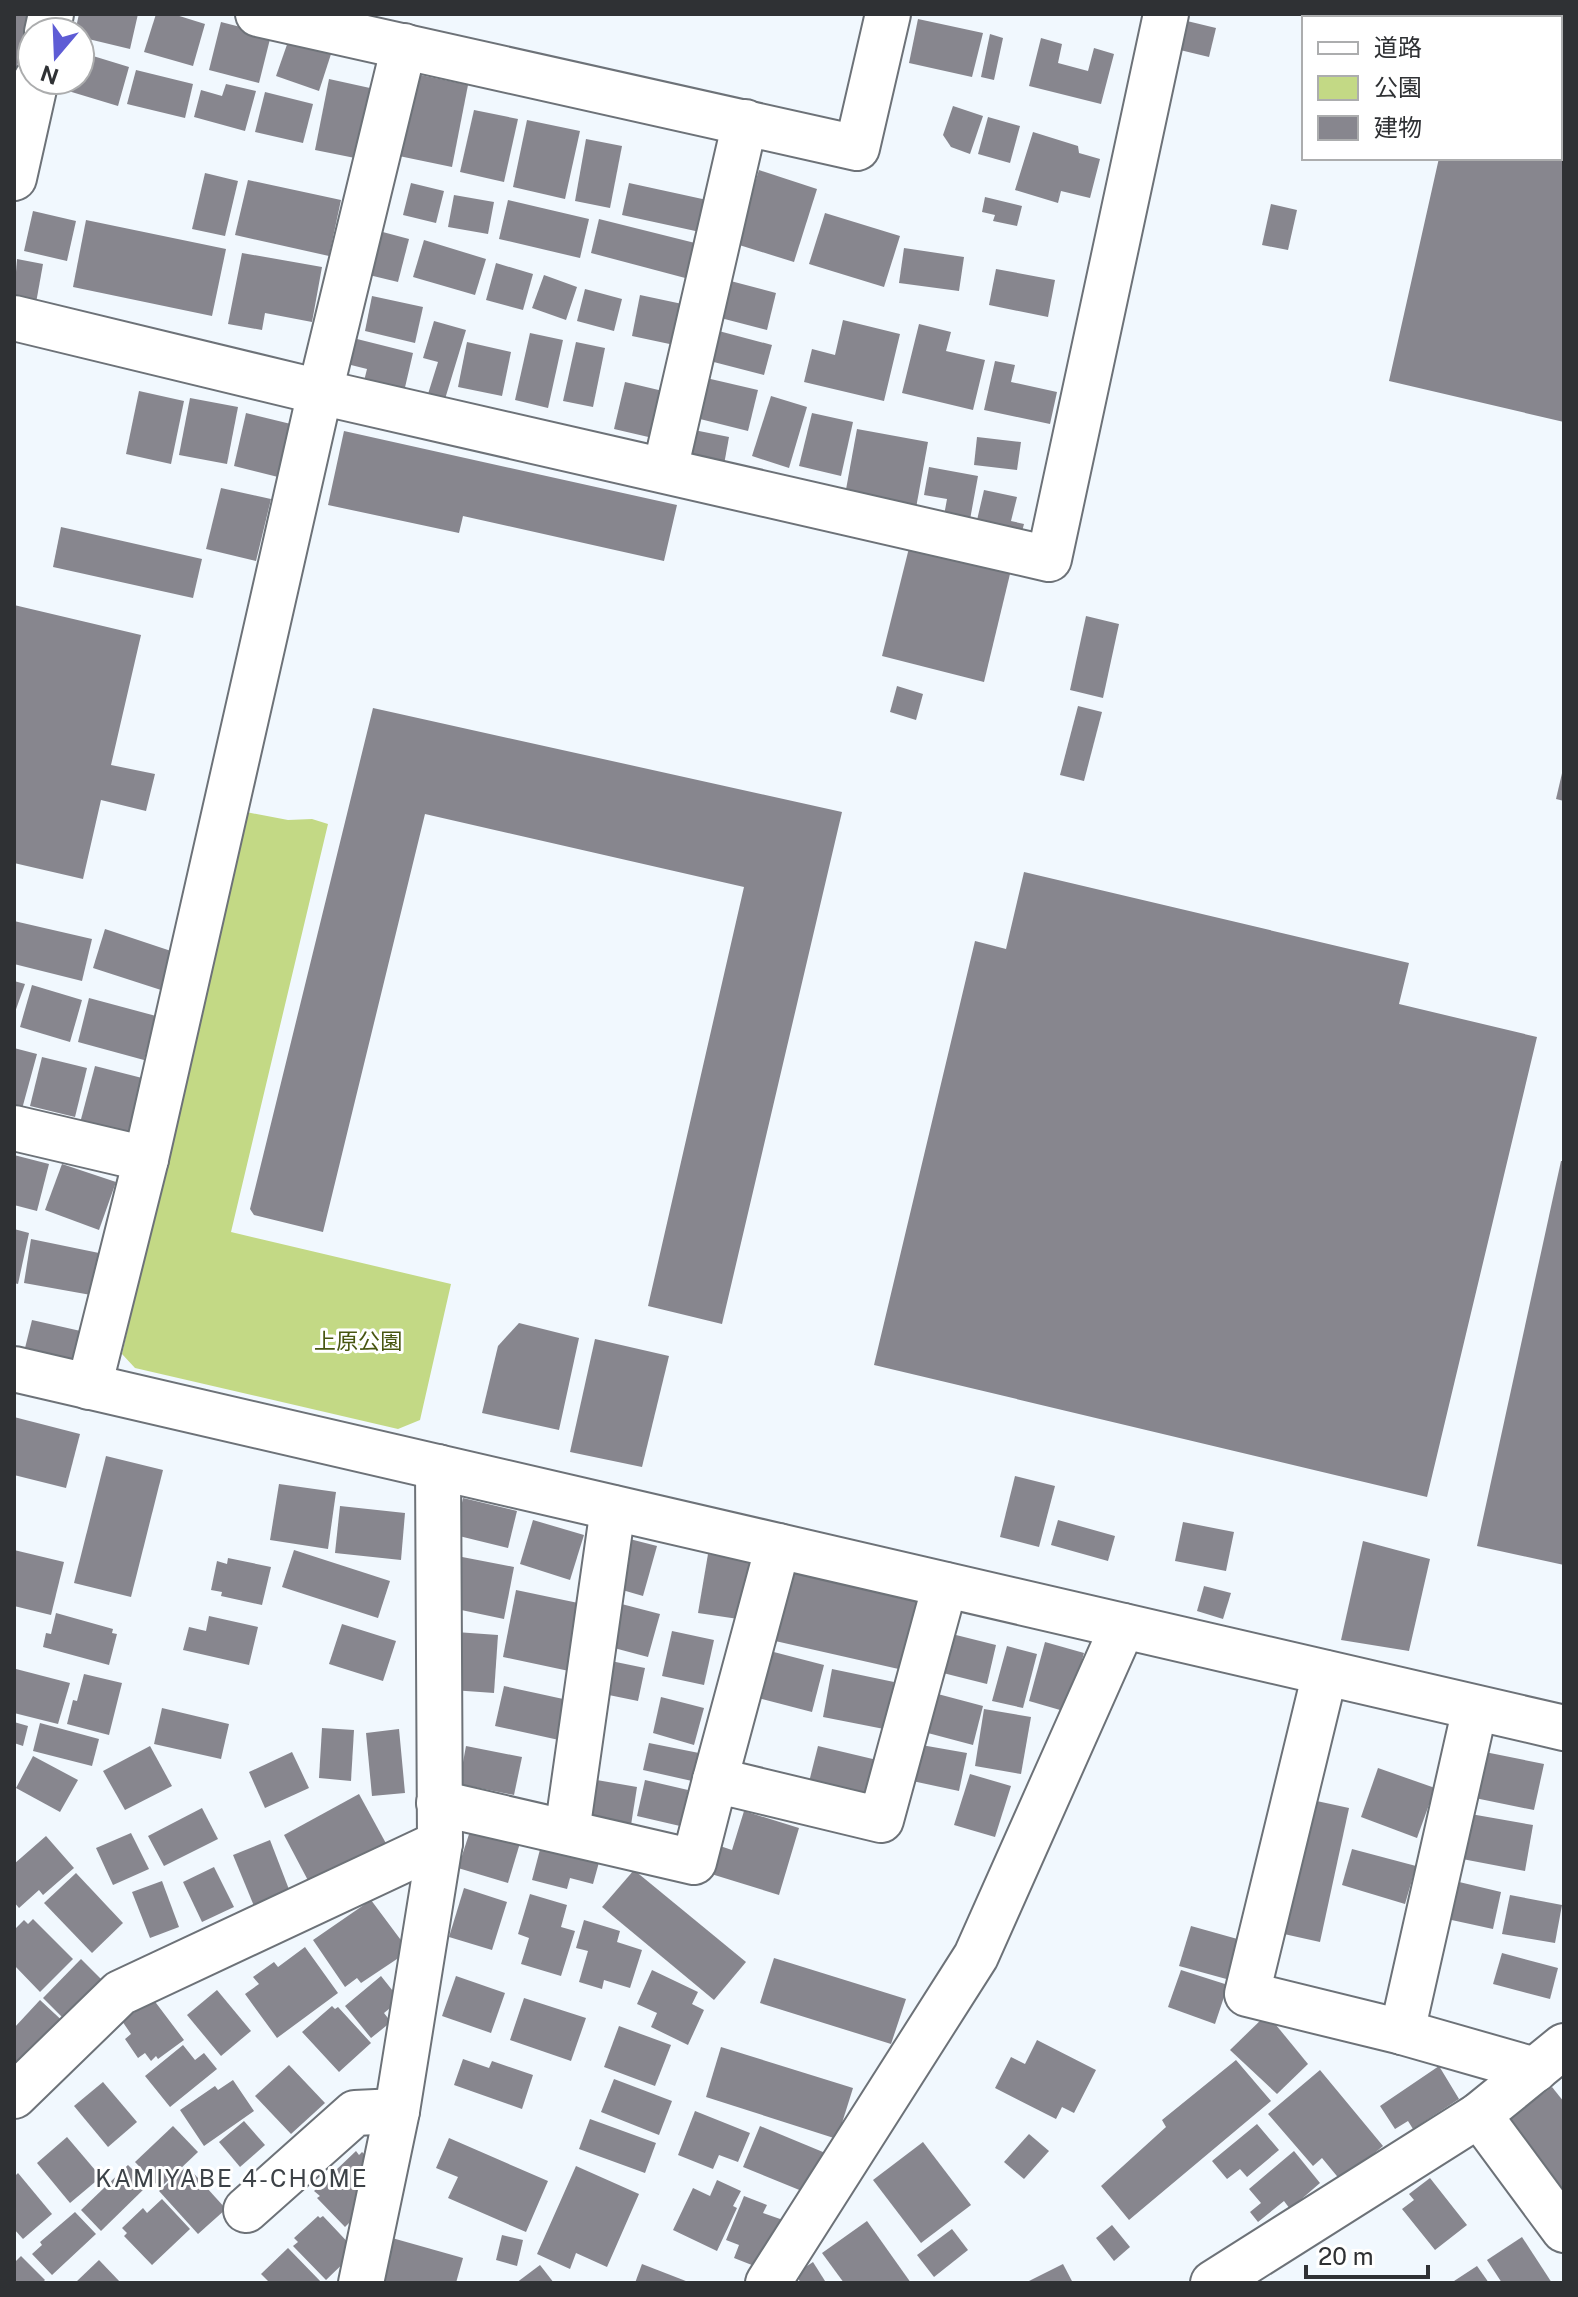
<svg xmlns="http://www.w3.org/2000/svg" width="1578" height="2297" font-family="'Public Sans','Noto Sans JP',sans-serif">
	<rect width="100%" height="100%" fill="#f1f8fe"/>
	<polygon fill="#c3d985" points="246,812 288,820 312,819 328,824 231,1232 451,1284 420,1420 398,1429 135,1368 122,1354"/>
	<g fill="#87868e">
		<polygon points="14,14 30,14 15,75 14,75"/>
		<polygon points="79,14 138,14 130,49 80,37 80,32 75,32"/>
		<polygon points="156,14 173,14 205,24 193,66 144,52"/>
		<polygon points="1472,14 1564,14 1564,422 1389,381 1439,158 1560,158 1560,18 1471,18"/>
		<polygon points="918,19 983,33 972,77 909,63"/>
		<polygon points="1187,21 1216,28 1209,57 1180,50"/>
		<polygon points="221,22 271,35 259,83 209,70"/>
		<polygon points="990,34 1003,38 994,80 981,77"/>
		<polygon points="290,36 332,51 319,91 276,76"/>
		<polygon points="1041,38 1062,44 1058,63 1088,71 1094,48 1114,54 1101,104 1029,86"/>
		<polygon points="80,52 129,67 118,106 65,90 68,80 80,80"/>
		<polygon points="136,70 193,84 185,118 127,104"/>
		<polygon points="416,74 468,85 452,167 399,156"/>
		<polygon points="329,79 370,88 355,158 315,150"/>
		<polygon points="226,84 256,91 245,131 194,117 201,90 222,96"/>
		<polygon points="265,92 313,104 303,143 255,132"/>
		<polygon points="953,106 983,116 970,154 951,147 943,135"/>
		<polygon points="474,110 518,119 504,182 460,172"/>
		<polygon points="988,117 1020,126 1010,163 978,154"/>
		<polygon points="527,120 580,131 565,199 513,187"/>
		<polygon points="1033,132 1078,146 1079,153 1100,159 1090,198 1061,191 1058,203 1015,190"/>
		<polygon points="586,139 622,146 610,208 575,201"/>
		<polygon points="759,170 817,189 794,262 736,244"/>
		<polygon points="205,173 238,181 225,236 192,229"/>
		<polygon points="248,180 341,200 329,256 235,235"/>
		<polygon points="411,183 444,191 436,223 403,215"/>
		<polygon points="629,183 707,200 700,232 622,215"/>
		<polygon points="454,195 494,202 488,234 448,227"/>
		<polygon points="985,197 1022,206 1017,226 993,221 995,215 982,212"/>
		<polygon points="508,200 589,219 580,258 499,239"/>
		<polygon points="1271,204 1297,210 1288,250 1262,245"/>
		<polygon points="33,211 76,221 67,261 24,251"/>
		<polygon points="825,213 900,236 884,287 809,264"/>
		<polygon points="599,219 699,244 689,279 591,253"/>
		<polygon points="86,220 226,249 212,316 73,287"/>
		<polygon points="379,231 409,239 398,282 369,275"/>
		<polygon points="424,240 486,259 475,295 413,277"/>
		<polygon points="904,248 964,257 959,291 899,283"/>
		<polygon points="242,253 322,267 312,322 265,313 262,330 228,324"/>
		<polygon points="17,259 43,264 36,303 14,298"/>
		<polygon points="496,263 533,274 523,310 486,300"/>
		<polygon points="996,269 1055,280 1048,317 989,305"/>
		<polygon points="544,275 577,287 566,320 532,308"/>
		<polygon points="723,279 776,293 767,330 713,316"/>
		<polygon points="585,289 622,299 614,331 577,321"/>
		<polygon points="640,295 687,305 679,346 632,336"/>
		<polygon points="372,296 423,307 415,343 365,331"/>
		<polygon points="843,320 900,334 884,401 804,382 812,349 835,355"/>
		<polygon points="434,321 466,330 445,399 428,394 438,362 423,358"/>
		<polygon points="919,324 951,332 946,351 985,360 973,410 902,393"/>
		<polygon points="715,330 772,345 764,375 706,360"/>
		<polygon points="530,333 563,340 548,408 515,400"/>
		<polygon points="353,338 413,353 403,396 363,385 367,369 347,364"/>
		<polygon points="467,342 511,352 502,396 458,387"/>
		<polygon points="576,342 605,348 593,407 563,401"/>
		<polygon points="995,361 1015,365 1011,382 1057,392 1050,424 984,410"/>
		<polygon points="702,377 758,390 748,431 692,417"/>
		<polygon points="625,382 667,392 657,439 614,429"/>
		<polygon points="139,391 184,401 171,464 126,454"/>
		<polygon points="771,396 807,407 789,468 752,456"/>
		<polygon points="190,398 238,407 227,464 179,455"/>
		<polygon points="246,413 299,426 286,479 234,466"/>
		<polygon points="812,413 853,422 841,476 799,466"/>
		<polygon points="684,428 729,437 723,470 678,462"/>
		<polygon points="857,429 928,442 916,508 845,495"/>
		<polygon points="344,431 677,505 664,561 463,516 459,533 328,505"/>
		<polygon points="977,437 1021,442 1017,470 974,465"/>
		<polygon points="929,467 978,476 969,525 943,521 947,499 924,495"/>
		<polygon points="221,488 271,499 256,561 206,549"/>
		<polygon points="984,490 1017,497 1011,521 1024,524 1019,543 974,533"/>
		<polygon points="61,527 202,559 193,598 53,567"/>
		<polygon points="909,548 1010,574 984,682 882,656"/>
		<polygon points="14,605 141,635 111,765 155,774 146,811 101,800 83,879 14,863"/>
		<polygon points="1086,616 1119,624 1103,698 1070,690"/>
		<polygon points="897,686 923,694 916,720 890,712"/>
		<polygon points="1078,706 1102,712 1084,781 1060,775"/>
		<polygon points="373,708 842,812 722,1324 648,1306 744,887 425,814 323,1232 254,1215 250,1209"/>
		<polygon points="1563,769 1564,769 1564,801 1556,799"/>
		<polygon points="1024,872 1409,963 1399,1004 1537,1037 1427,1497 874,1365 975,941 1006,949"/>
		<polygon points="14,921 92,939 82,981 14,964"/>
		<polygon points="105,929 174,952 161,990 93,968"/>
		<polygon points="14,981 25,984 14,1015"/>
		<polygon points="32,985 82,1000 70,1042 20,1027"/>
		<polygon points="89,998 156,1016 144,1060 78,1042"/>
		<polygon points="14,1048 37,1054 22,1109 14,1107"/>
		<polygon points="42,1057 87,1068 75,1117 30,1106"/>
		<polygon points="95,1066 146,1079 131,1136 80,1123"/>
		<polygon points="14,1155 49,1164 37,1211 14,1205"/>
		<polygon points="1561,1161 1564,1161 1564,1565 1477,1546"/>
		<polygon points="62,1164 116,1182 99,1230 45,1210"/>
		<polygon points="14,1229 29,1233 18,1284 14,1283"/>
		<polygon points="31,1239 99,1253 91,1295 24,1283"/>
		<polygon points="32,1320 85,1332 78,1365 24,1352"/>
		<polygon points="519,1323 579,1338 559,1430 482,1413 498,1346"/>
		<polygon points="595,1339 669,1356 642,1467 570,1452"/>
		<polygon points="14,1417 80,1434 66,1488 14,1475"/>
		<polygon points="106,1456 163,1470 131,1597 74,1583"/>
		<polygon points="1015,1476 1055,1486 1039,1547 1000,1537"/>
		<polygon points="279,1484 336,1492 328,1549 270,1540"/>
		<polygon points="463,1498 517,1511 508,1548 455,1535"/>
		<polygon points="340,1506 405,1513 401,1560 335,1553"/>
		<polygon points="533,1520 584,1535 570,1580 520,1564"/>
		<polygon points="1058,1520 1115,1536 1108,1561 1051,1545"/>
		<polygon points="1183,1522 1234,1532 1226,1571 1175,1561"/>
		<polygon points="618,1536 657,1546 643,1596 605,1585"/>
		<polygon points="1363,1541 1430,1559 1409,1651 1341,1640"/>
		<polygon points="14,1550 64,1562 51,1615 14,1606"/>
		<polygon points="294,1550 390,1581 378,1618 282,1587"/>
		<polygon points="708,1554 755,1561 745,1620 698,1613"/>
		<polygon points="457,1556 514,1567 504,1619 447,1607"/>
		<polygon points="228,1558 271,1567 262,1605 221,1596 222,1592 211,1590 217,1561 227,1564"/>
		<polygon points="777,1566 920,1597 903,1670 762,1638"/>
		<polygon points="1204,1586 1231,1593 1223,1619 1197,1611"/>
		<polygon points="516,1590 583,1604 569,1671 503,1657"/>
		<polygon points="610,1601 660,1614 648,1657 599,1644"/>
		<polygon points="56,1613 113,1629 112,1633 117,1634 109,1665 43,1647 46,1633 51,1634"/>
		<polygon points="209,1616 258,1627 249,1665 183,1650 189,1627 206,1631"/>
		<polygon points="342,1624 396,1641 383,1681 329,1664"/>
		<polygon points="936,1630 996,1645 987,1684 927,1669"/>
		<polygon points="672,1631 714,1640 704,1685 662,1676"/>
		<polygon points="456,1632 498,1635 494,1693 452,1690"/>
		<polygon points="1045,1642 1084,1653 1067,1712 1029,1701"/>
		<polygon points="1007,1646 1037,1654 1023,1708 992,1701"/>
		<polygon points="766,1650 824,1665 812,1712 754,1697"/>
		<polygon points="606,1660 645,1668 638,1701 599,1693"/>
		<polygon points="16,1669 70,1683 58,1724 14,1713"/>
		<polygon points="832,1669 894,1682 884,1729 823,1717"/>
		<polygon points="84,1674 122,1683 109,1735 67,1724 73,1700 77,1701"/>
		<polygon points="504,1686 577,1702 568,1742 495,1726"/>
		<polygon points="919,1689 983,1706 973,1745 909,1728"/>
		<polygon points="661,1697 704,1708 694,1745 653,1733"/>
		<polygon points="162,1708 229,1724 221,1759 154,1744"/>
		<polygon points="984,1709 1031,1717 1021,1774 975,1766"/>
		<polygon points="14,1722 28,1726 23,1746 14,1743"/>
		<polygon points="40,1723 99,1739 92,1766 33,1751"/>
		<polygon points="322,1728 354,1730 351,1781 319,1778"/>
		<polygon points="399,1729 405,1793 372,1796 366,1733"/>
		<polygon points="649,1743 699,1753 692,1781 643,1770"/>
		<polygon points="910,1743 967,1753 959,1791 903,1779"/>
		<polygon points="150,1746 172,1786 125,1810 103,1771"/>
		<polygon points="466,1746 522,1757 514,1795 459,1784"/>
		<polygon points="818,1746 877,1760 868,1800 808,1786"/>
		<polygon points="1480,1751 1544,1764 1534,1810 1470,1797"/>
		<polygon points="292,1752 309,1788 265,1808 249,1772"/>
		<polygon points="33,1756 78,1780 60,1812 16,1788"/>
		<polygon points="1378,1768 1435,1788 1417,1838 1361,1817"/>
		<polygon points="970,1774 1011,1786 995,1837 954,1825"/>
		<polygon points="591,1779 637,1787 631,1825 585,1817"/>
		<polygon points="645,1780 688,1790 680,1826 637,1816"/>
		<polygon points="359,1794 388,1847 312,1888 284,1835"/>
		<polygon points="1312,1800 1349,1808 1320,1942 1284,1934"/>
		<polygon points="202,1808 218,1839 164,1866 148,1836"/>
		<polygon points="744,1811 799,1828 779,1895 708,1873 717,1845 732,1850"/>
		<polygon points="1465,1813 1533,1825 1525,1871 1457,1858"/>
		<polygon points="471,1828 520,1843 508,1883 458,1868"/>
		<polygon points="131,1833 149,1869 113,1885 96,1848"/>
		<polygon points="46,1836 74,1868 43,1895 39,1890 19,1908 14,1902 14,1864"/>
		<polygon points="543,1838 601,1855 593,1884 570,1878 567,1889 532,1880"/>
		<polygon points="270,1840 290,1892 254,1906 233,1855"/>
		<polygon points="1352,1849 1416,1866 1405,1904 1342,1885"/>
		<polygon points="214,1867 234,1907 202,1922 183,1882"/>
		<polygon points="634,1870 746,1962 714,2000 602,1907"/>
		<polygon points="76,1873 123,1923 92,1953 44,1903"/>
		<polygon points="162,1881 179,1927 150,1938 132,1892"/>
		<polygon points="1455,1881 1501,1892 1493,1929 1447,1919"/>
		<polygon points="464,1888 507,1902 492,1950 449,1937"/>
		<polygon points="530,1894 567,1905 561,1927 575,1931 561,1976 521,1964 529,1938 518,1934"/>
		<polygon points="1510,1895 1562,1905 1555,1943 1502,1934"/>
		<polygon points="371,1900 409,1951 361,1983 357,1978 345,1987 313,1940"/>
		<polygon points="33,1919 73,1959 40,1992 14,1965 14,1930 24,1920 28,1924"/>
		<polygon points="584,1920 620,1931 617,1942 642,1950 630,1988 604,1980 602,1989 579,1982 588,1951 576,1948"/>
		<polygon points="1191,1926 1241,1940 1230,1980 1179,1966"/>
		<polygon points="305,1947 338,1993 277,2038 245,1994 259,1984 253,1977 274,1962 278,1967"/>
		<polygon points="1502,1953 1558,1968 1550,1999 1493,1984"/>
		<polygon points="774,1958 906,1999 891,2044 760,2003"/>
		<polygon points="81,1959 111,1989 72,2027 43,1998"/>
		<polygon points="652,1970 698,1992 692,2004 704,2010 688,2045 651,2027 657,2013 637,2004"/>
		<polygon points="1181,1970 1228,1985 1215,2024 1168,2007"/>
		<polygon points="381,1976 400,2000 384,2013 391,2022 371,2038 345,2006"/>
		<polygon points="456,1976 505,1993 491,2033 442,2016"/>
		<polygon points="217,1990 251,2031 221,2056 187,2015"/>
		<polygon points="524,1998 586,2018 571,2061 510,2040"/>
		<polygon points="153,1999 184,2040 158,2059 156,2056 151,2061 145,2053 138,2058 125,2039 131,2034 122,2021"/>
		<polygon points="40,2000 69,2027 20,2067 14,2061 14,2028"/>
		<polygon points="332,2006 335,2009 338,2007 371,2043 339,2072 302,2032"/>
		<polygon points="1267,2014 1308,2064 1277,2094 1230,2050"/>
		<polygon points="619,2026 671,2045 655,2086 604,2067"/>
		<polygon points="1037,2040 1096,2070 1074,2113 1062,2107 1056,2119 995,2088 1011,2057 1025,2064"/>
		<polygon points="183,2045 195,2060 204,2053 217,2069 170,2107 145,2076"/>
		<polygon points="721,2047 853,2088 837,2139 706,2097"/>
		<polygon points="463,2059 489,2068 492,2061 533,2075 522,2109 454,2085"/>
		<polygon points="1236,2060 1271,2101 1129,2220 1101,2186 1166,2127 1162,2120"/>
		<polygon points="289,2065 325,2103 291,2134 255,2096"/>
		<polygon points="1439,2066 1459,2099 1413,2129 1408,2121 1395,2129 1380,2106"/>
		<polygon points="1320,2070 1383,2146 1341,2181 1322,2158 1313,2166 1268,2114"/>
		<polygon points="614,2079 672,2101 659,2135 601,2112"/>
		<polygon points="233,2080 254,2111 204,2146 180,2110 215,2086 218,2090"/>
		<polygon points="103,2082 137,2122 108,2147 74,2106"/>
		<polygon points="1552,2087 1564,2102 1564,2206 1502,2123"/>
		<polygon points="695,2111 750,2133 738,2162 719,2155 713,2169 678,2155"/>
		<polygon points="590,2119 656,2143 645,2173 579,2149"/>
		<polygon points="244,2121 265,2145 240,2167 219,2142"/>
		<polygon points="1257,2124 1279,2150 1247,2177 1240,2169 1227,2179 1212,2161"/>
		<polygon points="173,2126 198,2152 160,2188 135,2162"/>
		<polygon points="760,2126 835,2157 819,2198 743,2167"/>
		<polygon points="1029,2134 1049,2151 1024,2179 1004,2162"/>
		<polygon points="67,2137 101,2177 70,2203 37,2163"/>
		<polygon points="449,2138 548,2181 526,2232 448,2198 458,2177 436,2168"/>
		<polygon points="923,2142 971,2205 921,2243 873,2180"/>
		<polygon points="356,2151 359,2155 362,2152 376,2165 363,2209 345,2227 317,2198 320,2196 314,2191"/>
		<polygon points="1294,2151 1320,2183 1290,2209 1284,2201 1258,2222 1250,2212 1261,2203 1249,2189"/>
		<polygon points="128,2165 148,2185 101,2231 81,2210"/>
		<polygon points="187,2166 226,2209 198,2234 159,2191"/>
		<polygon points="576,2166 639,2194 607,2267 576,2253 570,2269 537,2254"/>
		<polygon points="18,2173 52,2214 23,2239 14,2229 14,2177"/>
		<polygon points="1430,2178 1467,2225 1435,2250 1402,2209 1414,2200 1409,2194"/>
		<polygon points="717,2180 741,2191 733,2206 737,2208 717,2251 673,2230 693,2188 710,2196"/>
		<polygon points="744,2196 767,2205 763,2213 783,2220 762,2269 734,2258 739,2245 726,2240"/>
		<polygon points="162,2199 190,2229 152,2265 124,2236 127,2233 122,2228 143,2208 147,2213"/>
		<polygon points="75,2212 96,2234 52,2275 32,2254 42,2245 40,2242"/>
		<polygon points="318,2216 320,2218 323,2216 356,2251 326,2280 293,2246 298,2242 294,2238"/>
		<polygon points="867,2221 911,2283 844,2283 822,2253"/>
		<polygon points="1112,2225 1130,2247 1114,2261 1096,2238"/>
		<polygon points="952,2229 968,2250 934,2277 917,2255"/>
		<polygon points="502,2235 523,2240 517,2266 496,2260"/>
		<polygon points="385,2236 463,2258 456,2283 377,2283"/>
		<polygon points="1522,2237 1552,2283 1502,2283 1487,2260"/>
		<polygon points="288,2248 322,2283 270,2283 261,2274"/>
		<polygon points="21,2256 45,2280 42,2283 14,2283 14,2263"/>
		<polygon points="99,2260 121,2283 75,2283"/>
		<polygon points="813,2262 825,2281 801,2283 795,2274"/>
		<polygon points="642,2264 691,2283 635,2283"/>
		<polygon points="1063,2264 1073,2283 1025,2283"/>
		<polygon points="540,2265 554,2283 516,2283"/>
		<polygon points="1477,2266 1489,2283 1451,2283"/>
	</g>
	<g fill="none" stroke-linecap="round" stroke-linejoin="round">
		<defs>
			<g id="minor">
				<polyline points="258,14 857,148 888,14"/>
				<polyline points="47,32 51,14"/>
				<polyline points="14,178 36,80"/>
				<polyline points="14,318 320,392 1049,559 1166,14"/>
				<polyline points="665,470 745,122"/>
				<polyline points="14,1128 146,1159"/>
				<polyline points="14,1369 1564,1728"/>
				<polyline points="89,1387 146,1159 320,392 404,46"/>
				<polyline points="1325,1673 1247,1994 1402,2032 1535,2070"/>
				<polyline points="715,1780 778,1546"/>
				<polyline points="439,1803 694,1862 715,1780 881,1820 945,1585"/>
				<polyline points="567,1832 613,1508"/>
				<polyline points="1402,2032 1475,1708"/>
				<polyline points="14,2096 120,1993 440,1843"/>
				<polyline points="1479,2115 1564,2230"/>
				<polyline points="246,2210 355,2113 397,2111"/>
				<polyline points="361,2283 397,2111 440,1843 438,1467"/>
				<polyline points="768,2283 976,1956 1123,1626"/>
				<polyline points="1213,2283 1479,2115 1564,2046"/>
			</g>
		</defs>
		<use href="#minor" stroke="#6d7278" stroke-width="48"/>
		<use href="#minor" stroke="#fff" stroke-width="44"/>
	</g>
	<g text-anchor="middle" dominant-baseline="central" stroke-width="6" stroke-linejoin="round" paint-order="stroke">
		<g font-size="22" fill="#485611" stroke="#fff">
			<text x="358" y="1341">上原公園</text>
		</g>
		<g font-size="24" letter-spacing="2" fill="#3d4247" stroke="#fff">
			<text x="232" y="2178">KAMIYABE 4-CHOME</text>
		</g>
	</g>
	<rect width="1578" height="2297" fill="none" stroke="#2f3134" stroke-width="32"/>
	<rect x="1302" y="16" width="260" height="144" fill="#ffffff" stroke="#acadae" stroke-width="2"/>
	<rect x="1318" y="42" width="40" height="12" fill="#ffffff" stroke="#acadae" stroke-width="2"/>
	<text x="1374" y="56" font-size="24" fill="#2f3134">道路</text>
	<rect x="1318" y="76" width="40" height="24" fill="#c3d985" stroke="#acadae" stroke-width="2"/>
	<text x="1374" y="96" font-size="24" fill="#2f3134">公園</text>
	<rect x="1318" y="116" width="40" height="24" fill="#87868e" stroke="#acadae" stroke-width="2"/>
	<text x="1374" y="136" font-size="24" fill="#2f3134">建物</text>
	<g transform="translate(56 56) rotate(199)"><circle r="38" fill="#ffffff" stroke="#acadae" stroke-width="2"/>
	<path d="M0-6L14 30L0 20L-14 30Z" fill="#5e5cd5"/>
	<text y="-12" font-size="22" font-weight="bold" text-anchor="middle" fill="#2f3134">N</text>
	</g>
	<path d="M1306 2265v12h122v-12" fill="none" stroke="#2f3134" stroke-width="4"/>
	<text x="1318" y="2265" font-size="24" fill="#2f3134" stroke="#ffffff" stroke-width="6" paint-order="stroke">20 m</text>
</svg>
